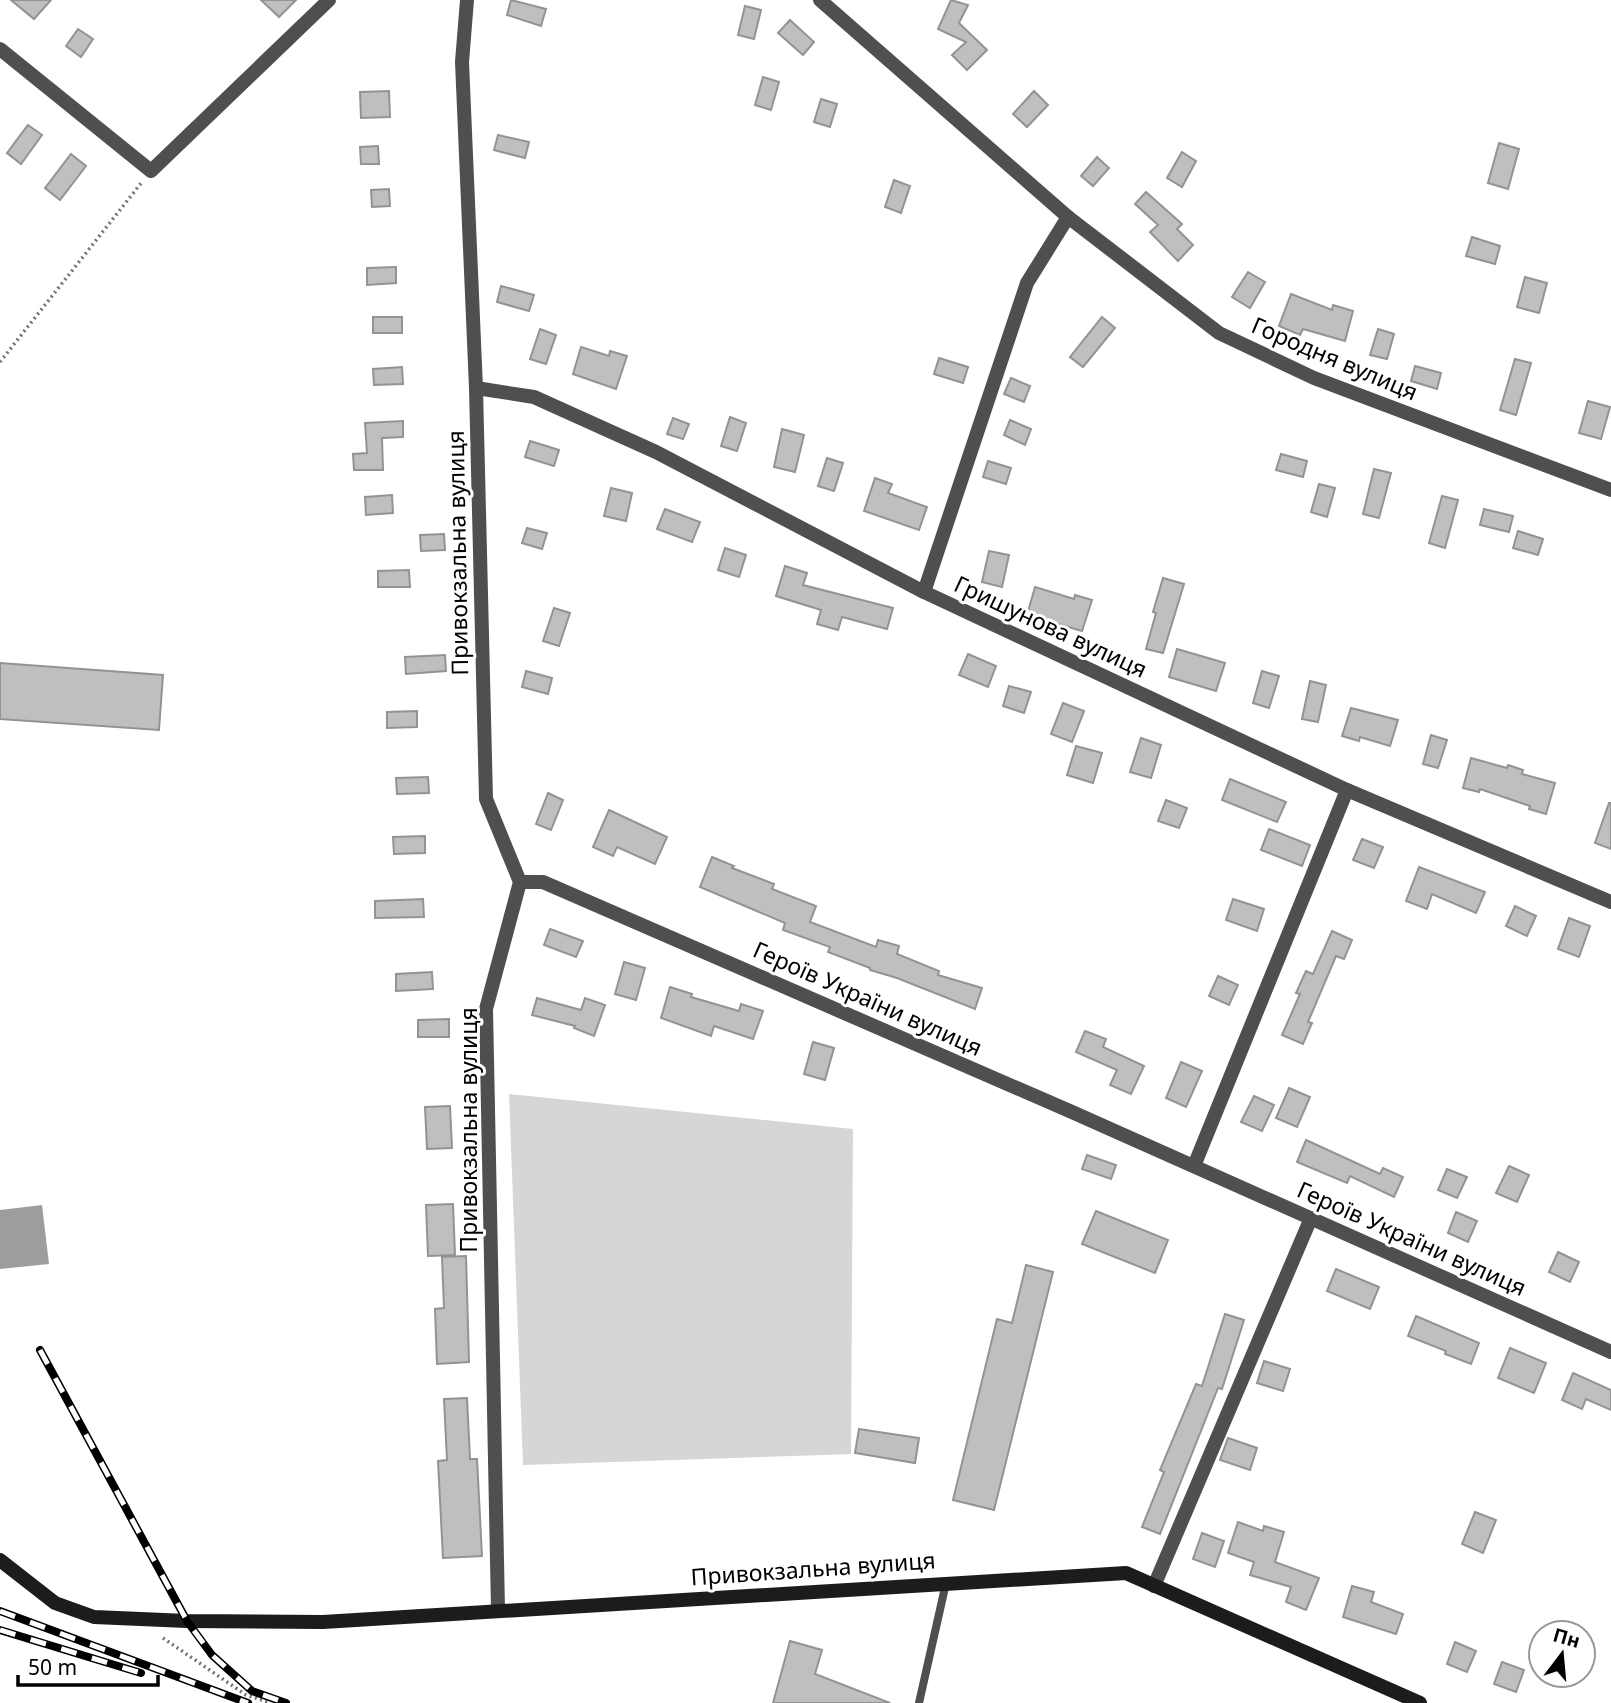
<svg xmlns="http://www.w3.org/2000/svg" width="1611" height="1703" font-family="'Noto Sans',sans-serif">
	<rect width="100%" height="100%" fill="#fff"/>
	<polygon fill="#d6d6d6" points="509,1094 853,1129 851,1454 523,1465"/>
	<polygon fill="#9d9d9d" points="42,1205 49,1264 0,1269 0,1210"/>
	<g fill="#bfbfbf" stroke="#939393" stroke-width="2">
		<polygon points="11,0 51,0 34,19"/>
		<polygon points="261,0 296,0 279,17"/>
		<polygon points="511,0 546,9 541,26 507,15"/>
		<polygon points="951,0 968,5 959,23 987,50 967,70 952,55 966,42 938,29"/>
		<polygon points="745,6 761,10 754,39 738,35"/>
		<polygon points="790,20 814,42 803,55 778,33"/>
		<polygon points="78,29 93,39 81,57 66,46"/>
		<polygon points="763,77 779,82 771,110 755,105"/>
		<polygon points="389,91 390,117 361,118 360,92"/>
		<polygon points="1034,91 1048,105 1027,127 1013,114"/>
		<polygon points="821,99 837,104 830,127 814,122"/>
		<polygon points="28,125 42,135 21,164 7,153"/>
		<polygon points="498,135 529,142 525,158 494,150"/>
		<polygon points="1499,143 1519,149 1508,189 1488,183"/>
		<polygon points="378,146 379,164 361,164 360,147"/>
		<polygon points="1182,152 1196,161 1182,187 1167,178"/>
		<polygon points="71,154 86,166 60,200 45,188"/>
		<polygon points="1097,157 1109,168 1093,186 1081,176"/>
		<polygon points="894,180 910,186 901,213 885,207"/>
		<polygon points="389,189 390,206 372,207 371,190"/>
		<polygon points="1146,192 1182,224 1177,229 1193,245 1178,261 1150,232 1158,225 1135,204"/>
		<polygon points="1472,237 1500,246 1495,264 1466,256"/>
		<polygon points="396,267 396,283 367,285 367,268"/>
		<polygon points="1248,272 1265,282 1250,308 1232,297"/>
		<polygon points="1525,277 1547,283 1539,313 1517,307"/>
		<polygon points="501,286 534,295 529,311 497,302"/>
		<polygon points="1291,294 1332,310 1333,305 1353,311 1345,341 1303,329 1300,335 1279,326"/>
		<rect x="373" y="317" width="29" height="16"/>
		<polygon points="1102,317 1115,328 1083,367 1070,357"/>
		<polygon points="540,329 556,335 546,364 530,359"/>
		<polygon points="1378,329 1394,334 1387,359 1370,355"/>
		<polygon points="581,347 609,356 610,351 627,356 616,389 573,374"/>
		<polygon points="939,358 968,367 963,383 934,374"/>
		<polygon points="1515,359 1531,363 1516,415 1500,410"/>
		<polygon points="1415,366 1441,373 1437,389 1411,381"/>
		<polygon points="402,367 403,384 374,385 373,369"/>
		<polygon points="1011,378 1030,386 1024,402 1004,394"/>
		<polygon points="1588,401 1610,407 1601,439 1579,433"/>
		<polygon points="730,417 746,423 737,451 721,446"/>
		<polygon points="673,418 689,424 683,439 667,434"/>
		<polygon points="1010,420 1031,429 1025,445 1004,435"/>
		<polygon points="403,421 403,437 382,438 383,470 354,470 353,454 367,453 365,423"/>
		<polygon points="782,429 804,435 795,472 774,467"/>
		<polygon points="530,441 559,450 554,466 525,457"/>
		<polygon points="1281,454 1307,461 1303,477 1276,470"/>
		<polygon points="827,458 843,463 834,491 818,486"/>
		<polygon points="988,461 1011,468 1006,484 983,477"/>
		<polygon points="1374,469 1391,473 1379,518 1363,514"/>
		<polygon points="875,478 892,484 888,493 927,507 919,530 864,511"/>
		<polygon points="1319,484 1335,488 1327,517 1311,512"/>
		<polygon points="611,488 632,493 626,521 604,516"/>
		<polygon points="392,495 393,513 366,515 365,497"/>
		<polygon points="1442,496 1458,500 1445,548 1429,543"/>
		<polygon points="665,509 700,522 692,542 657,529"/>
		<polygon points="1484,509 1513,516 1509,532 1480,525"/>
		<polygon points="527,528 547,533 542,549 522,543"/>
		<polygon points="1518,531 1543,539 1538,555 1513,548"/>
		<polygon points="444,534 445,550 421,551 420,535"/>
		<polygon points="725,548 746,555 739,577 718,570"/>
		<polygon points="989,551 1009,555 1002,587 982,582"/>
		<polygon points="785,566 807,573 803,585 893,608 887,629 842,617 838,630 817,624 821,610 776,596"/>
		<polygon points="409,570 410,587 378,587 378,571"/>
		<polygon points="1163,578 1184,584 1163,653 1146,649 1156,613 1153,612"/>
		<polygon points="1035,587 1074,599 1075,595 1092,600 1082,631 1027,615"/>
		<polygon points="554,608 570,613 559,646 543,641"/>
		<polygon points="1177,649 1225,663 1216,691 1169,677"/>
		<polygon points="968,654 996,666 988,687 959,675"/>
		<polygon points="445,655 446,671 406,674 405,657"/>
		<polygon points="0,663 163,675 159,730 0,719"/>
		<polygon points="526,671 552,678 548,694 522,687"/>
		<polygon points="1262,671 1279,676 1269,708 1253,703"/>
		<polygon points="1310,681 1326,685 1318,722 1302,719"/>
		<polygon points="1009,686 1031,692 1024,713 1003,706"/>
		<polygon points="1063,703 1084,711 1072,742 1051,734"/>
		<polygon points="1351,708 1398,720 1390,746 1360,737 1359,741 1342,736"/>
		<polygon points="417,711 417,727 387,728 387,712"/>
		<polygon points="1431,735 1447,740 1438,768 1423,764"/>
		<polygon points="1141,738 1161,745 1151,778 1130,772"/>
		<polygon points="1076,746 1102,753 1093,783 1067,775"/>
		<polygon points="1471,758 1507,768 1508,765 1523,770 1522,774 1555,783 1546,814 1529,809 1530,806 1480,789 1479,792 1463,788"/>
		<polygon points="428,777 429,793 397,794 396,778"/>
		<polygon points="1230,779 1286,802 1277,822 1222,800"/>
		<polygon points="548,793 563,800 551,830 536,824"/>
		<polygon points="1166,800 1187,808 1179,828 1158,821"/>
		<polygon points="1609,803 1611,803 1611,849 1595,843"/>
		<polygon points="609,810 667,837 655,864 617,847 613,856 593,847"/>
		<polygon points="1269,829 1310,845 1302,866 1261,850"/>
		<polygon points="425,836 425,853 394,854 393,837"/>
		<polygon points="1362,839 1383,847 1374,868 1353,860"/>
		<polygon points="712,857 734,866 732,868 774,884 772,889 816,906 810,922 876,947 878,940 899,946 897,954 939,971 938,975 982,988 975,1009 897,978 870,970 870,968 828,952 830,947 783,930 785,923 700,887"/>
		<polygon points="1419,867 1485,892 1476,913 1432,894 1427,909 1406,901"/>
		<polygon points="423,899 424,917 375,918 375,901"/>
		<polygon points="1233,899 1264,909 1257,931 1226,920"/>
		<polygon points="1515,906 1536,916 1527,936 1506,926"/>
		<polygon points="1569,918 1590,926 1579,957 1558,949"/>
		<polygon points="550,929 583,941 576,957 544,945"/>
		<polygon points="1332,931 1352,940 1344,959 1336,956 1308,1022 1312,1023 1303,1044 1282,1035 1300,994 1296,993 1306,971 1313,974"/>
		<polygon points="624,962 645,968 636,1000 615,994"/>
		<polygon points="432,972 433,989 396,991 396,974"/>
		<polygon points="1218,976 1238,985 1229,1005 1209,996"/>
		<polygon points="670,987 692,994 691,997 739,1011 741,1004 763,1011 753,1039 714,1026 711,1036 661,1018"/>
		<polygon points="537,998 581,1010 585,998 605,1005 594,1036 574,1028 575,1026 532,1015"/>
		<polygon points="449,1019 449,1037 418,1037 418,1020"/>
		<polygon points="1085,1031 1106,1039 1103,1047 1144,1066 1131,1094 1110,1085 1117,1070 1076,1052"/>
		<polygon points="813,1042 834,1048 825,1080 804,1074"/>
		<polygon points="1181,1062 1202,1071 1186,1107 1166,1098"/>
		<polygon points="1289,1088 1310,1097 1297,1127 1276,1118"/>
		<polygon points="1254,1096 1274,1105 1262,1131 1241,1122"/>
		<polygon points="450,1106 452,1148 427,1149 425,1107"/>
		<polygon points="1306,1140 1380,1174 1383,1168 1403,1177 1394,1197 1350,1176 1347,1183 1297,1162"/>
		<polygon points="1087,1155 1116,1165 1111,1179 1082,1169"/>
		<polygon points="1509,1166 1529,1175 1517,1202 1496,1193"/>
		<polygon points="1447,1169 1467,1177 1457,1198 1438,1190"/>
		<polygon points="453,1204 455,1255 428,1256 426,1205"/>
		<polygon points="1096,1211 1168,1240 1155,1273 1082,1244"/>
		<polygon points="1456,1212 1477,1221 1468,1242 1448,1233"/>
		<polygon points="1558,1252 1579,1262 1570,1282 1549,1272"/>
		<polygon points="466,1256 469,1362 437,1364 435,1309 444,1308 442,1257"/>
		<polygon points="1026,1265 1053,1272 994,1510 953,1500 997,1319 1012,1323"/>
		<polygon points="1336,1269 1379,1287 1370,1309 1327,1291"/>
		<polygon points="1225,1314 1244,1320 1222,1389 1218,1388 1160,1534 1142,1527 1164,1472 1160,1470 1196,1384 1202,1386"/>
		<polygon points="1416,1316 1479,1343 1471,1364 1445,1354 1446,1351 1408,1336"/>
		<polygon points="1510,1348 1546,1363 1534,1393 1498,1378"/>
		<polygon points="1264,1361 1290,1369 1283,1391 1257,1383"/>
		<polygon points="1573,1373 1611,1390 1611,1410 1586,1399 1582,1409 1562,1400"/>
		<polygon points="467,1398 470,1459 477,1459 482,1556 443,1558 438,1461 447,1460 444,1399"/>
		<polygon points="859,1429 919,1438 915,1463 855,1453"/>
		<polygon points="1228,1438 1257,1448 1250,1470 1220,1460"/>
		<polygon points="1475,1512 1496,1520 1483,1553 1462,1544"/>
		<polygon points="1238,1522 1263,1531 1264,1526 1284,1532 1275,1562 1319,1578 1306,1610 1286,1602 1291,1587 1250,1575 1254,1562 1228,1553"/>
		<polygon points="1202,1533 1224,1541 1215,1567 1193,1559"/>
		<polygon points="1352,1586 1374,1592 1371,1602 1403,1614 1396,1634 1343,1617"/>
		<polygon points="790,1641 822,1650 815,1674 890,1703 773,1703"/>
		<polygon points="1455,1642 1476,1651 1467,1672 1447,1664"/>
		<polygon points="1502,1662 1524,1670 1516,1692 1494,1684"/>
	</g>
	<g fill="none" stroke-linecap="round" stroke-linejoin="round">
		<g stroke="#717171" stroke-width="3.5" stroke-dasharray="2 3.5" stroke-linecap="butt">
			<polyline points="0,362 142,182"/>
			<polyline points="163,1638 246,1695 271,1703"/>
		</g>
		<polyline stroke="#4f4f4f" stroke-width="8" points="919,1703 946,1583"/>
		<g stroke="#4f4f4f" stroke-width="14">
			<polyline points="467,0 462,62 476,388 486,799 520,882 486,1009 498,1610"/>
			<polyline points="820,0 1068,217 1219,333 1314,378 1611,490"/>
			<polyline points="0,49 151,171 329,0"/>
			<polyline points="476,388 534,397 656,452 924,592 1347,790 1611,902"/>
			<polyline points="924,592 1027,283 1068,217"/>
			<polyline points="520,882 543,882 1072,1112 1611,1352"/>
			<polyline points="1194,1166 1347,790"/>
			<polyline points="1154,1586 1311,1218"/>
		</g>
		<polyline stroke="#1c1c1c" stroke-width="14" points="0,1560 55,1603 94,1617 187,1621 323,1622 1126,1573 1420,1703"/>
		<defs>
			<g id="rail">
				<polyline points="40,1350 187,1621 212,1655 252,1691 286,1703"/>
				<polyline points="0,1611 248,1703"/>
				<polyline points="0,1630 141,1673"/>
			</g>
		</defs>
		<use href="#rail" stroke="#000" stroke-width="8"/>
		<use href="#rail" stroke="#fff" stroke-width="5" stroke-dasharray="16" stroke-linecap="butt"/>
	</g>
	<g text-anchor="middle" dominant-baseline="central" stroke-width="6" stroke-linejoin="round" paint-order="stroke">
		<g font-size="23" fill="#000" stroke="#fff">
			<text transform="translate(1335 358) rotate(23)">Городня вулиця</text>
			<text transform="translate(457 553) rotate(-91)">Привокзальна вулиця</text>
			<text transform="translate(1051 626) rotate(25)">Гришунова вулиця</text>
			<text transform="translate(868 998) rotate(24)">Героїв України вулиця</text>
			<text transform="translate(468 1130) rotate(-90)">Привокзальна вулиця</text>
			<text transform="translate(1412 1238) rotate(24)">Героїв України вулиця</text>
			<text transform="translate(813 1568) rotate(-4)">Привокзальна вулиця</text>
		</g>
	</g>
	<g transform="translate(1562 1654) rotate(16)"><circle r="33" fill="#ffffff" stroke="#999999" stroke-width="2"/>
	<path d="M0-5L12 26L0 18L-12 26Z" fill="#000000"/>
	<text y="-10" font-size="19" font-weight="bold" text-anchor="middle" fill="#000000">Пн</text>
	</g>
	<path d="M18 1675v10h140v-10" fill="none" stroke="#000000" stroke-width="3.5"/>
	<text x="28" y="1675" font-size="21" fill="#000000" stroke="#ffffff" stroke-width="5" paint-order="stroke">50 m</text>
</svg>
